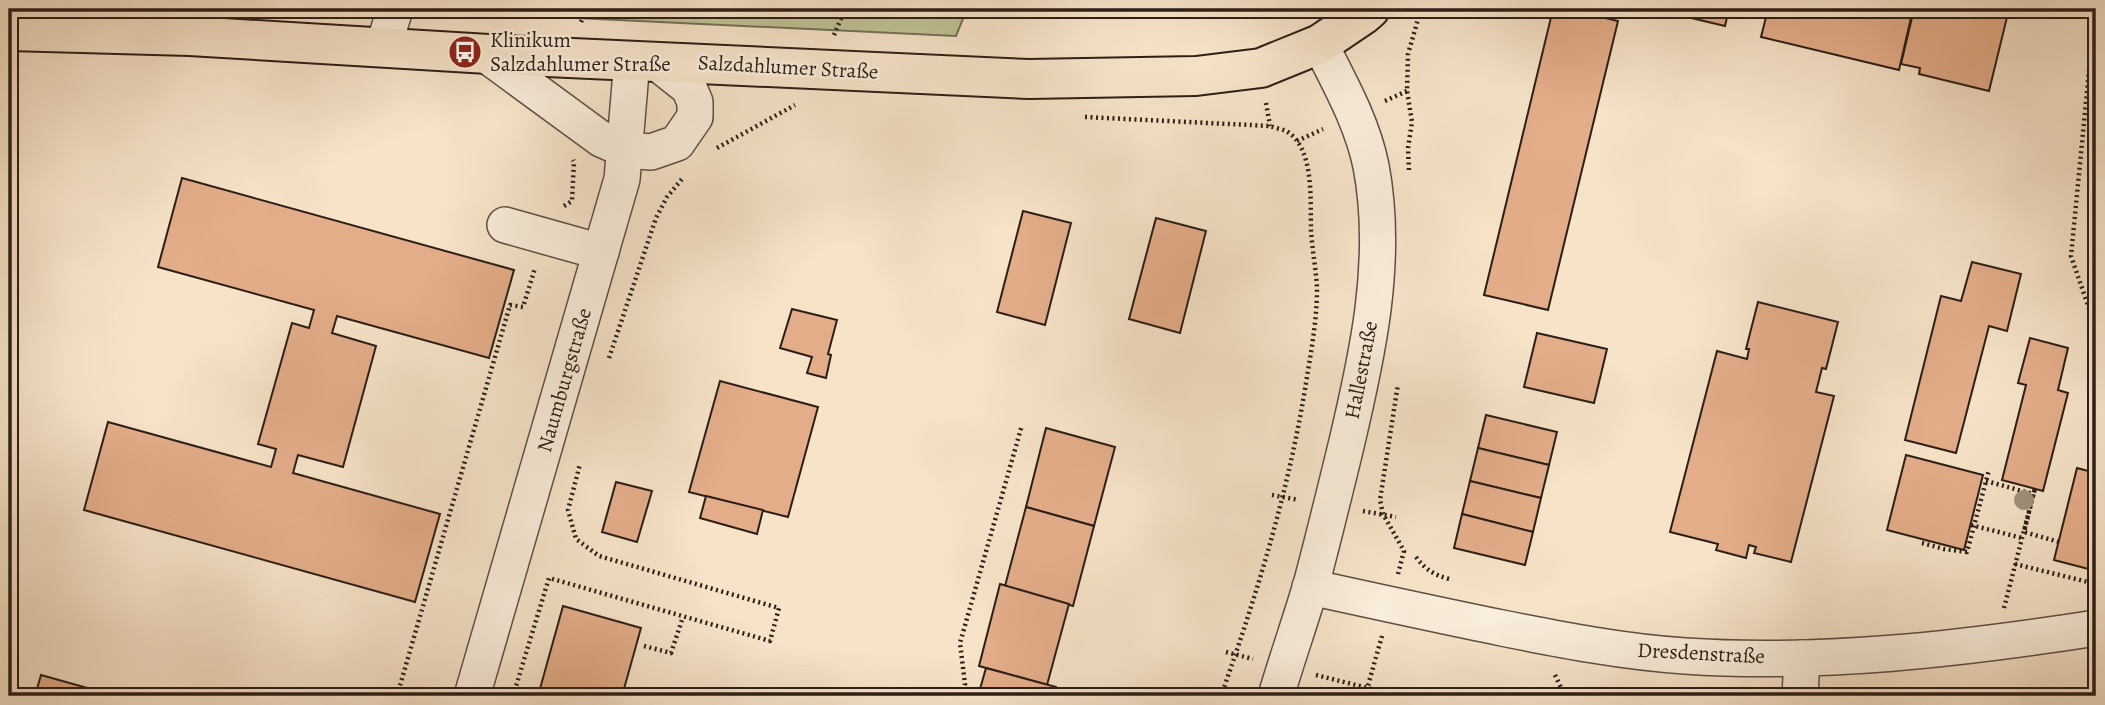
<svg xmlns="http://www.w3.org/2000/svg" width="2105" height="705" font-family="Alegreya,serif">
	<rect width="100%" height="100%" fill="#f6e3c8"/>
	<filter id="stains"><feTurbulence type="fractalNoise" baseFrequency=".00286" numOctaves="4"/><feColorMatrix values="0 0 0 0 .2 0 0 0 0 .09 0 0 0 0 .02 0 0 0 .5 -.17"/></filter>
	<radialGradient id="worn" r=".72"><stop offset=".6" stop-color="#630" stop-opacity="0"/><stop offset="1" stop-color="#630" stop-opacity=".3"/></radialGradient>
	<polygon fill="#bfc394" stroke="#757056" stroke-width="2" points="328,9 967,9 956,36 448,12"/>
	<g fill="#e3ad89" stroke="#2b1e18" stroke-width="2">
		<polygon points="1553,9 1568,9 1618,21 1548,310 1484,295"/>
		<polygon points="1667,9 1729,9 1725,26 1666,12"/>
		<polygon points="1768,9 1913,9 1899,70 1761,37"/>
		<polygon points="1914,9 2009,9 1989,91 1919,74 1920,68 1901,64"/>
		<polygon points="182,178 514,270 489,358 337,316 332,333 376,346 343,467 298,455 293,473 440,514 415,602 84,510 108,422 271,467 276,449 258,444 292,323 309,328 314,310 158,267"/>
		<polygon points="1023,211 1071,223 1045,325 997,312"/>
		<polygon points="1156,218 1206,231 1180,333 1129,319"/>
		<polygon points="1972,262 2021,274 2007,331 1989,326 1956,453 1905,440 1941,296 1961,301"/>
		<polygon points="1758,302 1838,322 1826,369 1822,368 1816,392 1834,396 1791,562 1754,553 1756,547 1749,545 1746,558 1716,550 1718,544 1670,532 1717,351 1747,359 1749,349 1746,349"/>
		<polygon points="792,309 837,320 828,354 831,355 826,378 807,373 812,357 780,348"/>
		<polygon points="1537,333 1607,349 1594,403 1524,387"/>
		<polygon points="2030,338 2068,348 2058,390 2068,393 2043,491 2002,480 2026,385 2018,383"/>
		<polygon points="720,381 818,407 788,517 689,492"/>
		<polygon points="1486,415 1557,432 1549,465 1478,448"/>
		<polygon points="1046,428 1115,447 1094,526 1026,507"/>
		<polygon points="1478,448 1549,465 1541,498 1470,481"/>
		<polygon points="1906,455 1983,475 1964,550 1887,530"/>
		<polygon points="2077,468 2096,473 2096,571 2054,560"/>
		<polygon points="1470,481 1541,498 1533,532 1462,514"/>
		<polygon points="616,482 652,491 637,542 602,532"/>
		<polygon points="706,496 763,510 757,534 700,518"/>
		<polygon points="1026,507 1094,526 1073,606 1005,586"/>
		<polygon points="1462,514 1533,532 1525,565 1454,548"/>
		<polygon points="1000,584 1069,604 1047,685 979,666"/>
		<polygon points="563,606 641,628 622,696 538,696"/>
		<polygon points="986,668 1056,687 1054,696 978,696"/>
		<polygon points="41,675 116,696 35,696"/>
	</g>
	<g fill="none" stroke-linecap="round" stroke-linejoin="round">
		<defs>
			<g id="minor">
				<polyline points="383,48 395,9"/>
				<polyline points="485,54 601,139 626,150 651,152 677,143 695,117 695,102 689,88 655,61"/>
				<polyline points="505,225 601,252"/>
				<path d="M1310 587C1374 601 1438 615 1502 628 1562 640 1624 652 1685 656 1822 665 1961 649 2096 628"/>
				<polyline points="472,696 622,179 632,60"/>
				<path d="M1276 696C1287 659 1300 622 1311 585 1323 540 1334 495 1345 450 1367 358 1389 261 1371 166 1362 122 1340 84 1320 44"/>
				<polyline points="1800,696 1802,658"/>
			</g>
			<polyline id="major" points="9,31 190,36 505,55 1029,79 1196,76 1261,68 1320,44 1363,15 1370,9"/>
		</defs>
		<use href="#minor" stroke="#5e4f44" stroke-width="38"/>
		<use href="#major" stroke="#2b1e18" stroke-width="42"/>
		<g stroke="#2b1e18" stroke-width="4.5" stroke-dasharray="2 3.5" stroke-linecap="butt">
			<polyline points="1411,9 1419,14"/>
			<polyline points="2095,9 2071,256 2096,329"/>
			<polyline points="581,22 587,9"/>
			<polyline points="834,35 845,9"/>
			<polyline points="1385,101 1407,91"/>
			<polyline points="1266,103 1270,126"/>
			<path d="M1085 117 1270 126C1275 128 1281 129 1286 131 1315 147 1310 202 1311 230 1312 249 1316 269 1317 288 1317 320 1311 352 1306 383 1289 490 1257 594 1221 696"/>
			<polyline points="1297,141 1323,129"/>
			<polyline points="717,148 795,105"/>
			<polyline points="1409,170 1408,148 1412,122 1407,91 1408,54 1421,9"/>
			<polyline points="564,206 572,201 574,162 573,160"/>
			<polyline points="609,358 656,218 667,197 682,179"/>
			<polyline points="1986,481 2033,494"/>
			<polyline points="1272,495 1299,500"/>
			<polyline points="1363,511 1396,517"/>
			<polyline points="1971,525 2022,538"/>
			<polyline points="1922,543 1944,549 1967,552 1989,470"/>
			<path d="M1416 557C1425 569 1434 575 1449 579"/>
			<polyline points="2015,564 2096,584"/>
			<polyline points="1398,574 1404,551 1383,514 1380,500 1398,384"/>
			<polyline points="2004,608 2035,488 2024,532 2059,542"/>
			<polyline points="644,646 671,653 683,617"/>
			<polyline points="1226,652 1253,659"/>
			<polyline points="1316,675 1380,691"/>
			<polyline points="1555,675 1565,696"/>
			<polyline points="397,696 510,305 523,307 535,268"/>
			<polyline points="513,696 549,578 770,641 779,608 599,556 576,539 568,510 580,464"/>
			<polyline points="962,696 965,684 960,643 1022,425"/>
			<polyline points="1365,696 1382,636"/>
		</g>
		<use href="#minor" stroke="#f9eddb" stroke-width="35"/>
		<use href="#major" stroke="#f6e3c8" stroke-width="38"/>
	</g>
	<circle fill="#9f927c" cx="2024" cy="500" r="10"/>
	<defs>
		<symbol id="bus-disc" viewBox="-11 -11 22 22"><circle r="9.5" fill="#8f2418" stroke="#f9eddb"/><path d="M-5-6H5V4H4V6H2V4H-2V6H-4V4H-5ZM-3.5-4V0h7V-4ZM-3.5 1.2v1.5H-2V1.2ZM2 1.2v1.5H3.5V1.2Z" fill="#fff"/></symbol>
	</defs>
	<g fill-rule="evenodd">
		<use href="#bus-disc" x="446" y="33" width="38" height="38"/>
	</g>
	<g text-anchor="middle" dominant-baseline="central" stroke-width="5" stroke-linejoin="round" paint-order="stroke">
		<g font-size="21" fill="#2b1e18" stroke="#f9eddb" text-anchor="start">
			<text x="490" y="40">Klinikum<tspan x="490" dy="24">Salzdahlumer Straße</tspan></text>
		</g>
		<g font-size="21" fill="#2b1e18" stroke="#f9eddb">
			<text transform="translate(788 67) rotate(3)">Salzdahlumer Straße</text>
			<text transform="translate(1361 370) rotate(-79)">Hallestraße</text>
			<text transform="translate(564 380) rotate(-74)">Naumburgstraße</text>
			<text transform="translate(1701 653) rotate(3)">Dresdenstraße</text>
		</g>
	</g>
	<rect width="2105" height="705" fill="none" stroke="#f6e3c8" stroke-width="35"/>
	<rect x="10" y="10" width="2084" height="684" fill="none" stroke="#2b1e18" stroke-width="3.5"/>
	<rect x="18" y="18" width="2070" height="670" fill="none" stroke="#2b1e18" stroke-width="2"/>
	<rect width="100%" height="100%" filter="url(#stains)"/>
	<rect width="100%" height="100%" fill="url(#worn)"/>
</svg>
